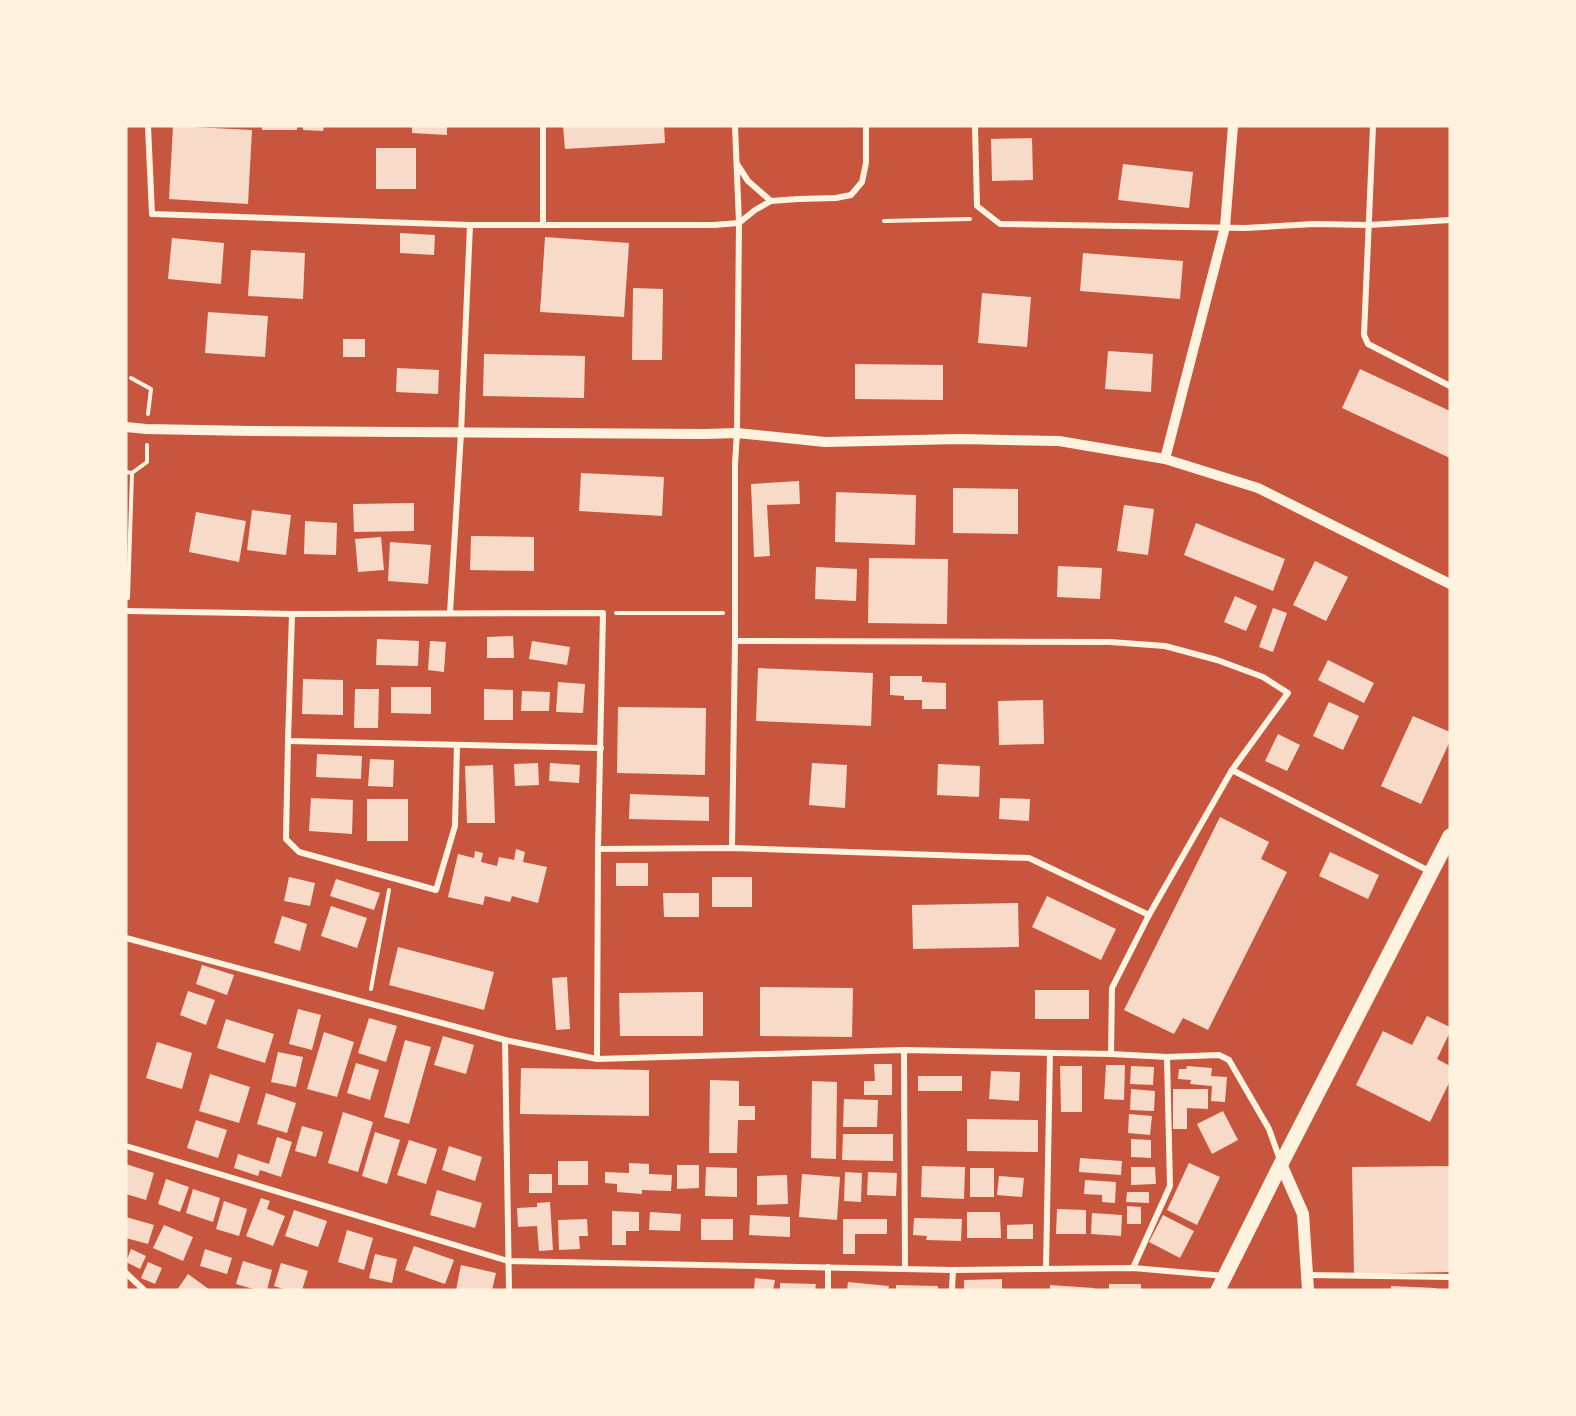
<svg xmlns="http://www.w3.org/2000/svg" width="1576" height="1416" font-family="Mulish,sans-serif">
	<rect width="100%" height="100%" fill="#c8553d"/>
	<g fill="#f7dbc8">
		<polygon points="173,126 252,130 248,204 169,199"/>
		<rect x="262" y="126" width="35" height="4"/>
		<polygon points="303,126 324,126 323,131 303,130"/>
		<polygon points="412,126 447,126 447,135 412,133"/>
		<polygon points="563,126 664,126 665,143 565,149"/>
		<polygon points="1032,138 1033,180 992,181 991,139"/>
		<rect x="376" y="148" width="40" height="41"/>
		<polygon points="1123,164 1193,172 1189,208 1118,200"/>
		<polygon points="400,233 435,235 434,255 400,253"/>
		<polygon points="545,237 629,243 624,317 540,312"/>
		<polygon points="172,238 224,243 221,284 168,279"/>
		<polygon points="251,250 305,253 303,299 248,296"/>
		<polygon points="1083,253 1183,261 1180,299 1080,291"/>
		<polygon points="633,288 663,289 662,360 632,360"/>
		<polygon points="982,293 1031,297 1027,347 978,343"/>
		<polygon points="208,312 268,316 265,357 205,353"/>
		<rect x="343" y="339" width="22" height="18"/>
		<polygon points="1108,351 1153,354 1151,392 1105,389"/>
		<polygon points="484,354 585,356 584,398 483,396"/>
		<polygon points="855,364 943,365 943,400 855,399"/>
		<polygon points="397,368 439,370 438,394 396,392"/>
		<polygon points="1360,369 1450,411 1450,458 1342,408"/>
		<polygon points="581,473 664,477 662,516 579,511"/>
		<polygon points="799,481 800,504 767,505 770,556 754,557 751,484"/>
		<polygon points="953,488 1018,489 1018,534 953,533"/>
		<polygon points="836,492 916,495 915,545 835,542"/>
		<polygon points="414,503 414,531 354,532 353,504"/>
		<polygon points="1124,505 1154,509 1148,555 1117,551"/>
		<polygon points="252,510 291,515 286,555 247,550"/>
		<polygon points="196,512 246,521 239,562 189,552"/>
		<polygon points="305,521 337,523 336,555 304,554"/>
		<polygon points="1196,523 1285,559 1273,591 1184,555"/>
		<polygon points="471,536 534,537 534,571 470,570"/>
		<polygon points="381,537 384,570 358,572 355,539"/>
		<polygon points="390,542 431,545 428,584 388,581"/>
		<polygon points="869,558 948,559 947,624 868,623"/>
		<polygon points="1315,561 1348,577 1326,621 1293,605"/>
		<polygon points="1058,566 1102,568 1100,599 1057,597"/>
		<polygon points="816,567 857,569 856,601 815,599"/>
		<polygon points="1235,596 1257,606 1246,631 1224,622"/>
		<polygon points="1273,608 1287,613 1273,652 1259,647"/>
		<polygon points="513,636 514,658 487,658 487,637"/>
		<polygon points="377,639 419,641 418,666 376,665"/>
		<polygon points="430,641 446,642 444,672 428,670"/>
		<polygon points="532,641 570,647 567,665 529,659"/>
		<polygon points="1328,660 1374,683 1364,703 1318,680"/>
		<polygon points="758,668 873,673 871,726 756,721"/>
		<polygon points="890,676 922,676 922,682 946,683 946,709 922,709 922,700 904,700 904,696 890,695"/>
		<polygon points="303,679 343,680 343,715 302,714"/>
		<polygon points="558,682 585,684 583,713 556,712"/>
		<polygon points="391,687 431,687 431,714 391,713"/>
		<polygon points="355,689 379,689 378,728 354,728"/>
		<polygon points="484,689 513,690 513,720 484,720"/>
		<polygon points="522,691 550,692 549,711 521,711"/>
		<polygon points="1043,700 1044,744 999,745 998,701"/>
		<polygon points="1329,702 1359,716 1343,750 1313,736"/>
		<polygon points="618,707 706,708 705,775 617,773"/>
		<polygon points="1413,716 1450,732 1450,741 1421,804 1381,786"/>
		<polygon points="1278,734 1300,745 1287,771 1265,761"/>
		<polygon points="317,754 362,756 361,779 316,777"/>
		<polygon points="370,759 394,760 393,787 368,786"/>
		<polygon points="538,763 539,785 515,786 514,764"/>
		<polygon points="550,763 580,765 579,783 549,781"/>
		<polygon points="812,763 847,765 845,808 809,805"/>
		<polygon points="938,764 980,766 979,797 937,795"/>
		<polygon points="493,765 495,823 467,823 465,766"/>
		<polygon points="630,794 709,797 709,821 629,819"/>
		<polygon points="311,798 353,800 352,834 309,831"/>
		<polygon points="1000,798 1030,799 1029,821 999,819"/>
		<rect x="367" y="799" width="41" height="42"/>
		<polygon points="1220,817 1269,842 1261,859 1287,872 1208,1030 1183,1018 1174,1034 1124,1010"/>
		<polygon points="516,849 525,852 523,862 547,867 538,903 512,896 510,902 485,896 483,905 448,897 458,854 474,858 475,851 483,853 481,862 497,866 499,857 514,860"/>
		<polygon points="1330,852 1379,875 1368,899 1319,876"/>
		<rect x="616" y="863" width="32" height="23"/>
		<polygon points="289,877 315,883 310,906 284,901"/>
		<rect x="712" y="877" width="40" height="30"/>
		<polygon points="336,879 380,893 374,910 330,896"/>
		<polygon points="663,893 699,893 699,917 664,917"/>
		<polygon points="1047,896 1116,929 1101,960 1032,927"/>
		<polygon points="1018,903 1019,947 913,949 912,905"/>
		<polygon points="331,906 367,918 357,948 321,936"/>
		<polygon points="282,916 307,924 300,951 274,943"/>
		<polygon points="398,947 494,972 484,1010 389,985"/>
		<polygon points="202,965 234,975 227,995 196,984"/>
		<polygon points="567,977 570,1029 556,1030 552,978"/>
		<polygon points="760,987 853,988 852,1037 760,1036"/>
		<rect x="1035" y="990" width="54" height="29"/>
		<polygon points="188,991 215,1000 206,1025 180,1015"/>
		<polygon points="703,992 703,1036 620,1036 619,993"/>
		<polygon points="298,1009 321,1015 312,1050 289,1044"/>
		<polygon points="1427,1016 1450,1027 1450,1032 1437,1059 1450,1066 1450,1081 1430,1122 1356,1085 1383,1031 1412,1045"/>
		<polygon points="369,1018 397,1026 386,1062 358,1053"/>
		<polygon points="226,1019 274,1034 265,1063 217,1048"/>
		<polygon points="324,1032 354,1042 337,1097 307,1089"/>
		<polygon points="443,1036 474,1045 466,1074 434,1065"/>
		<polygon points="405,1040 431,1047 409,1124 384,1117"/>
		<polygon points="157,1042 192,1053 182,1089 146,1078"/>
		<polygon points="278,1052 303,1057 296,1087 271,1082"/>
		<polygon points="356,1063 379,1070 370,1100 347,1093"/>
		<polygon points="874,1064 892,1064 892,1095 864,1095 864,1081 875,1081"/>
		<polygon points="1106,1065 1125,1065 1124,1100 1104,1099"/>
		<polygon points="1060,1066 1082,1066 1082,1112 1061,1112"/>
		<polygon points="1131,1066 1154,1067 1153,1085 1130,1084"/>
		<polygon points="1187,1066 1212,1068 1211,1076 1227,1077 1225,1102 1211,1101 1212,1086 1190,1084 1191,1080 1178,1079 1179,1069 1186,1069"/>
		<polygon points="521,1068 649,1070 649,1116 520,1114"/>
		<polygon points="991,1071 1020,1072 1019,1101 989,1099"/>
		<polygon points="210,1074 250,1087 239,1123 199,1111"/>
		<rect x="918" y="1076" width="44" height="15"/>
		<polygon points="710,1080 739,1081 739,1106 755,1106 755,1120 738,1120 737,1153 709,1153"/>
		<polygon points="812,1081 837,1082 836,1159 811,1158"/>
		<polygon points="1131,1089 1155,1091 1154,1111 1130,1110"/>
		<polygon points="1173,1089 1208,1089 1208,1109 1187,1108 1187,1129 1173,1129"/>
		<polygon points="266,1093 296,1103 287,1133 257,1124"/>
		<polygon points="844,1099 878,1100 877,1127 843,1127"/>
		<polygon points="1223,1111 1238,1140 1212,1154 1197,1124"/>
		<polygon points="343,1112 373,1122 358,1172 328,1163"/>
		<polygon points="1129,1114 1152,1116 1150,1135 1128,1133"/>
		<polygon points="967,1119 1038,1120 1038,1152 967,1151"/>
		<polygon points="196,1120 227,1130 218,1158 187,1148"/>
		<polygon points="302,1126 323,1132 316,1157 295,1151"/>
		<polygon points="375,1132 400,1140 387,1184 362,1176"/>
		<polygon points="843,1134 893,1134 893,1161 842,1160"/>
		<polygon points="277,1137 292,1142 281,1177 260,1170 258,1176 234,1168 238,1154 269,1164"/>
		<polygon points="1131,1139 1151,1140 1151,1158 1131,1157"/>
		<polygon points="409,1140 437,1149 426,1184 397,1175"/>
		<polygon points="449,1146 482,1157 475,1181 442,1170"/>
		<polygon points="1080,1158 1122,1161 1121,1175 1079,1172"/>
		<rect x="558" y="1161" width="30" height="24"/>
		<polygon points="629,1163 649,1164 649,1174 672,1175 671,1191 642,1190 642,1194 617,1192 617,1184 605,1183 605,1172 629,1173"/>
		<polygon points="1189,1163 1220,1177 1197,1225 1167,1210"/>
		<polygon points="126,1164 154,1173 146,1200 126,1194"/>
		<polygon points="677,1165 699,1165 699,1188 677,1189"/>
		<polygon points="922,1166 965,1167 964,1199 921,1197"/>
		<polygon points="1450,1166 1450,1272 1354,1274 1352,1167"/>
		<polygon points="706,1167 737,1168 737,1197 705,1196"/>
		<polygon points="1131,1167 1155,1167 1156,1184 1131,1185"/>
		<rect x="970" y="1168" width="24" height="29"/>
		<polygon points="845,1172 862,1173 861,1202 844,1201"/>
		<polygon points="868,1172 897,1173 896,1196 867,1195"/>
		<rect x="529" y="1174" width="23" height="19"/>
		<polygon points="802,1174 840,1177 837,1220 799,1217"/>
		<polygon points="787,1175 788,1204 757,1205 757,1176"/>
		<polygon points="999,1176 1024,1178 1022,1197 997,1195"/>
		<polygon points="166,1179 189,1187 180,1212 158,1204"/>
		<polygon points="1085,1180 1116,1182 1115,1203 1102,1202 1102,1195 1084,1194"/>
		<polygon points="193,1189 220,1198 213,1222 186,1213"/>
		<polygon points="437,1190 482,1203 475,1228 430,1215"/>
		<polygon points="1127,1192 1149,1192 1149,1203 1126,1202"/>
		<polygon points="261,1198 270,1201 267,1209 285,1216 273,1246 246,1236"/>
		<polygon points="224,1201 247,1209 239,1236 216,1229"/>
		<polygon points="550,1202 553,1250 539,1251 537,1226 518,1227 517,1208 537,1207 537,1203"/>
		<polygon points="1127,1206 1141,1207 1141,1224 1127,1224"/>
		<polygon points="1057,1209 1086,1210 1086,1234 1056,1234"/>
		<polygon points="294,1210 327,1221 318,1247 285,1236"/>
		<polygon points="612,1211 639,1212 639,1231 626,1231 626,1245 612,1245"/>
		<polygon points="650,1212 681,1214 680,1231 649,1230"/>
		<polygon points="967,1212 1000,1212 1001,1238 967,1238"/>
		<polygon points="1092,1213 1122,1215 1121,1236 1091,1234"/>
		<polygon points="750,1215 790,1217 790,1237 749,1235"/>
		<polygon points="1163,1215 1194,1231 1180,1258 1149,1242"/>
		<polygon points="126,1217 154,1225 148,1244 126,1238"/>
		<polygon points="914,1218 962,1219 961,1241 926,1240 927,1236 913,1235"/>
		<polygon points="587,1219 588,1236 579,1236 580,1249 559,1250 558,1220"/>
		<rect x="701" y="1219" width="32" height="21"/>
		<polygon points="843,1219 887,1219 887,1234 855,1234 855,1254 843,1254"/>
		<polygon points="1033,1224 1033,1239 1007,1239 1007,1225"/>
		<polygon points="164,1225 193,1237 183,1261 153,1248"/>
		<polygon points="347,1230 373,1238 364,1270 338,1262"/>
		<polygon points="414,1246 454,1260 445,1284 405,1270"/>
		<polygon points="131,1249 146,1256 140,1269 126,1262"/>
		<polygon points="205,1249 232,1258 227,1274 200,1266"/>
		<polygon points="375,1254 397,1259 392,1283 369,1278"/>
		<polygon points="243,1261 272,1270 267,1290 257,1290 236,1284"/>
		<polygon points="148,1262 162,1268 155,1284 141,1278"/>
		<polygon points="281,1263 308,1271 302,1290 287,1290 274,1286"/>
		<polygon points="461,1265 496,1273 492,1290 456,1290"/>
		<polygon points="188,1274 210,1290 177,1290"/>
		<polygon points="755,1278 775,1280 773,1290 754,1290"/>
		<polygon points="1002,1279 1002,1290 964,1290 964,1280"/>
		<polygon points="848,1282 889,1286 888,1290 847,1290"/>
		<polygon points="780,1283 816,1284 815,1290 780,1290"/>
		<rect x="1109" y="1284" width="32" height="6"/>
		<polygon points="896,1285 938,1286 938,1290 896,1290"/>
		<polygon points="1050,1285 1094,1288 1094,1290 1050,1290"/>
		<polygon points="1391,1286 1436,1288 1436,1290 1391,1290"/>
	</g>
	<g fill="none" stroke-linecap="round" stroke-linejoin="round">
		<g stroke="#fff3e0" stroke-width="4">
			<polyline points="884,221 970,219"/>
			<polyline points="131,378 151,389 148,414"/>
			<polyline points="126,472 132,473 147,462 147,445"/>
			<polyline points="128,598 132,473"/>
			<polyline points="616,613 723,613"/>
			<polyline points="371,989 389,890"/>
		</g>
		<g stroke="#fff3e0" stroke-width="6">
			<polyline points="148,126 152,214 470,225 714,225 739,223 755,210 771,201 798,199 836,198 851,195 862,182 866,163 866,126"/>
			<polyline points="975,126 977,206 1000,224 1245,228 1314,224 1369,225 1450,220"/>
			<polyline points="1373,126 1364,335 1368,344 1450,386"/>
			<polyline points="737,164 748,181 771,201"/>
			<polyline points="543,225 543,126"/>
			<polyline points="128,611 292,614 603,613 598,849 597,1059"/>
			<polyline points="450,613 461,433 470,225"/>
			<polyline points="292,614 288,741 601,748"/>
			<polyline points="735,641 1110,642 1165,646 1217,660 1263,677 1288,693 1232,770 1149,915 1112,988 1111,1054"/>
			<polyline points="288,741 286,839 299,852 436,890 455,826 457,745"/>
			<polyline points="1232,770 1431,872"/>
			<polyline points="732,848 735,641 735,464 737,433 739,223 735,126"/>
			<polyline points="598,849 732,848 1029,858 1149,915"/>
			<polyline points="126,938 505,1040 597,1059 904,1050 1111,1054 1167,1057 1219,1055 1229,1060 1269,1129 1280,1160"/>
			<polyline points="505,1040 509,1290"/>
			<polyline points="904,1050 905,1269"/>
			<polyline points="126,1146 508,1261 953,1270 1133,1268 1225,1276"/>
			<polyline points="1133,1268 1170,1186 1167,1057"/>
			<polyline points="1046,1269 1050,1053"/>
			<polyline points="126,1273 144,1290"/>
			<polyline points="1308,1275 1450,1277"/>
			<polyline points="828,1290 828,1267"/>
			<polyline points="952,1290 953,1270"/>
		</g>
		<g stroke="#fff3e0" stroke-width="10">
			<polyline points="126,427 146,429 251,431 705,434 737,433 825,442 960,439 1059,441 1165,459 1258,488 1450,584"/>
			<polyline points="1165,459 1225,227 1233,126"/>
		</g>
		<polyline stroke="#fff3e0" stroke-width="12" points="1281,1164 1303,1214 1308,1290"/>
		<polyline stroke="#fff3e0" stroke-width="15" points="1218,1290 1281,1164 1450,836"/>
	</g>
	<rect width="1576" height="1416" fill="none" stroke="#fff3e0" stroke-width="255"/>
</svg>
